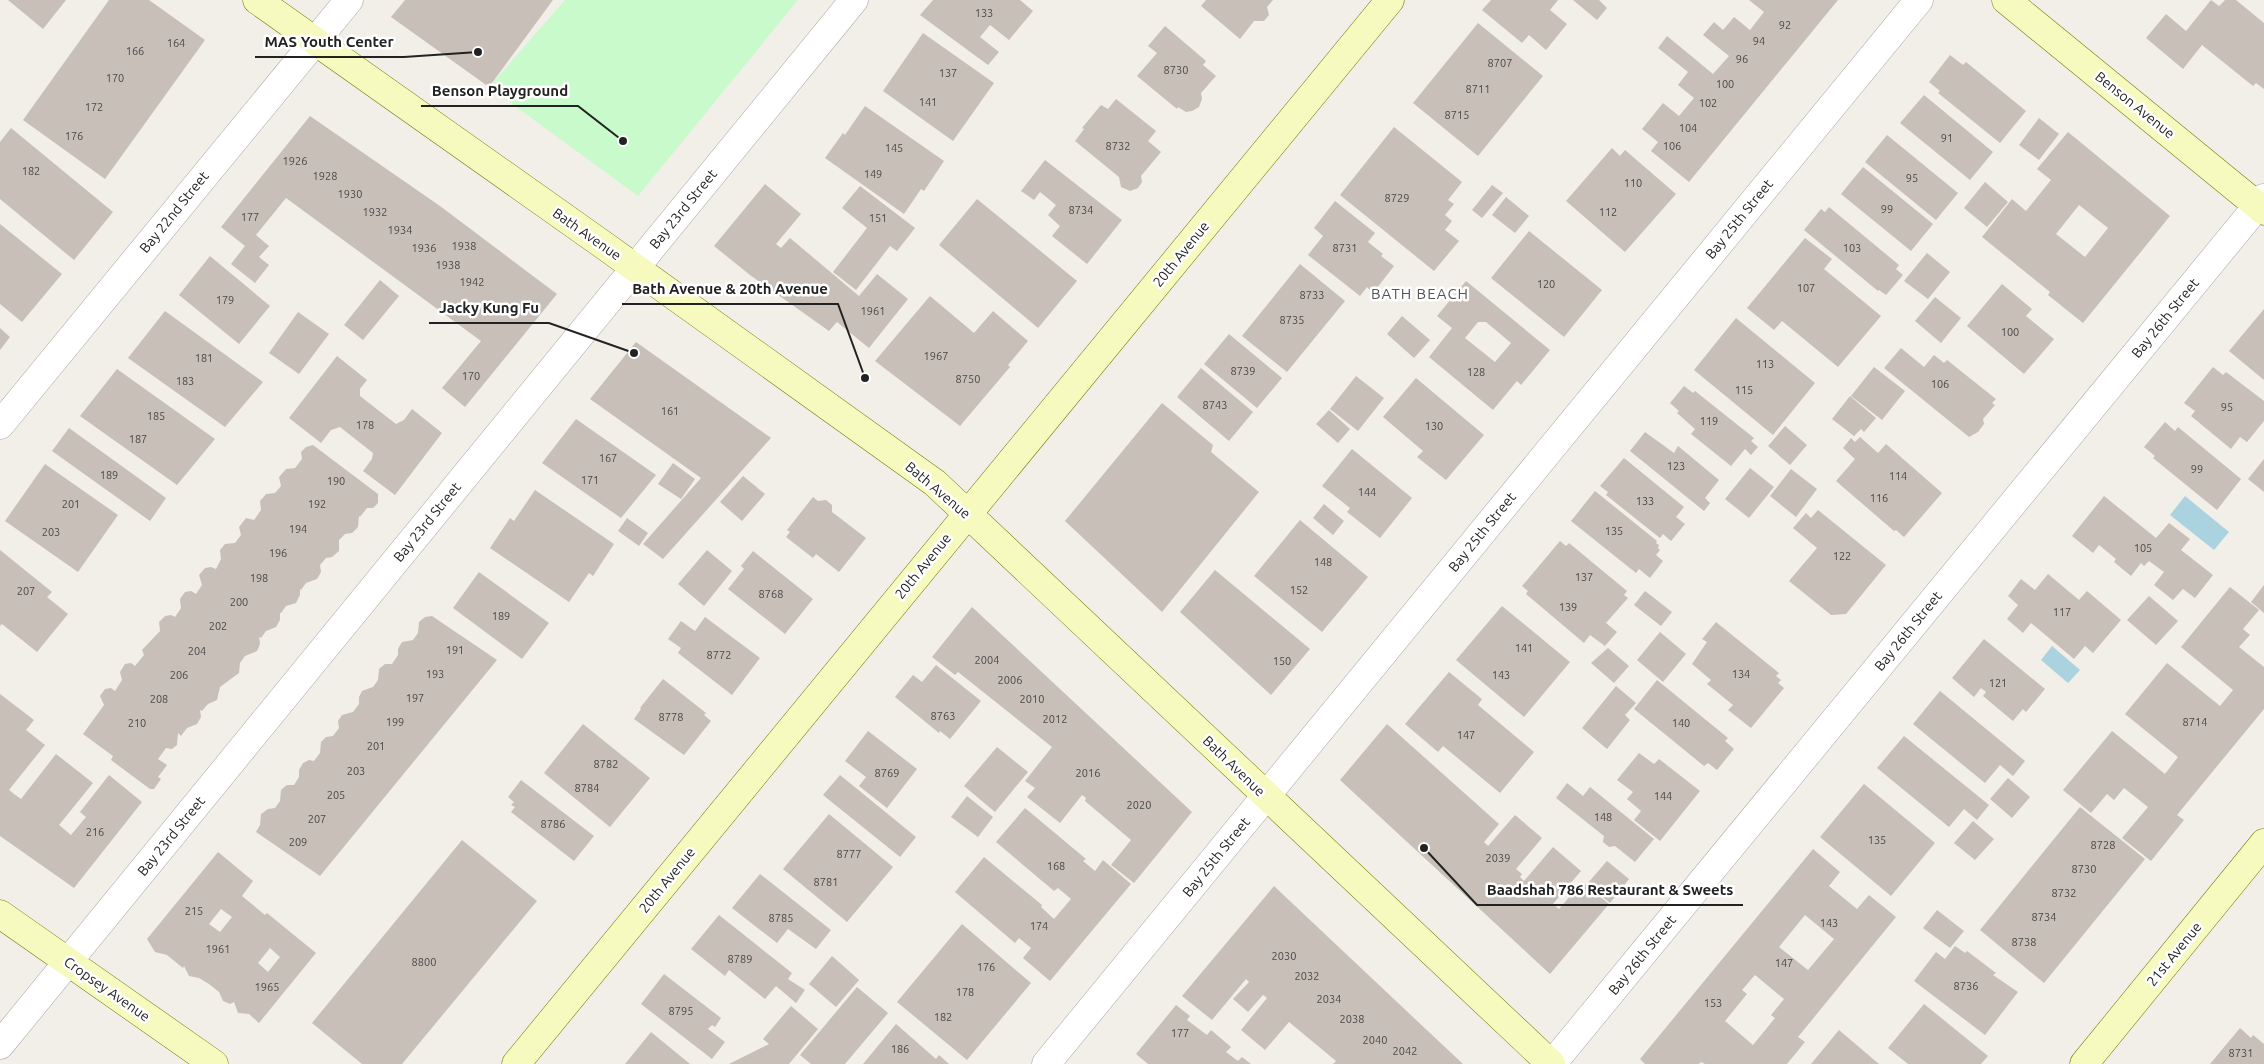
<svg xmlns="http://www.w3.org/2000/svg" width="2264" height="1064" font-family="Ubuntu,sans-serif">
	<rect width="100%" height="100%" fill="#f2efe9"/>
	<polygon fill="#c8facc" points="565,0 798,0 638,196 489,87"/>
	<g fill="#aad3df">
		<polygon points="2185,496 2229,532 2214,550 2170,515"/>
		<polygon points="2052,646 2080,670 2068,683 2041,660"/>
	</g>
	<g fill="#c7bfb8" fill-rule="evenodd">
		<polygon points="8,0 66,0 43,29"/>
		<polygon points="109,0 149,0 205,40 105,179 23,120"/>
		<polygon points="405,0 553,0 489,87 391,17"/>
		<polygon points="933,0 1020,0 1033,11 1009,40 990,25 980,37 999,52 988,65 920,15"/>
		<polygon points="1206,0 1273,0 1267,7 1269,15 1264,21 1254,21 1240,39 1201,6"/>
		<polygon points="1491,0 1558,0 1550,10 1567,24 1546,50 1529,35 1522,43 1482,10"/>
		<polygon points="1573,0 1599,0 1607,8 1597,20"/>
		<polygon points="1749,0 1838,0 1689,182 1651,151 1658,142 1642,129 1663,103 1679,116 1694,98 1678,85 1688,72 1658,48 1667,36 1713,74 1729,56 1703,35 1714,22 1723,30 1734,17 1750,30 1764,12"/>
		<polygon points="2211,0 2219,6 2225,0 2236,0 2264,23 2264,89 2256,83 2253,86 2202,45 2183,69 2146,38 2166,14 2186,31"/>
		<polygon points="1478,23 1543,76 1478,156 1413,103"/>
		<polygon points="1165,26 1206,61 1203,65 1216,76 1201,93 1202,99 1199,107 1192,111 1186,112 1178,107 1177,109 1137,76 1157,53 1148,46"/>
		<polygon points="923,33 994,83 953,141 883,91"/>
		<polygon points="1950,55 1963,65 1966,62 2026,111 2000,143 1938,93 1940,91 1929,82"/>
		<polygon points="1924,95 1993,152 1970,180 1900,123"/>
		<polygon points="1116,99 1156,131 1148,141 1161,152 1141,176 1142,182 1138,188 1130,191 1121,187 1119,177 1075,141 1084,129 1082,128 1101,105 1108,109"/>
		<polygon points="865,106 944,161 924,191 921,189 904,214 825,158 843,133 845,135"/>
		<polygon points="310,116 440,206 557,294 465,407 442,388 481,341 286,198 256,235 269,246 259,257 269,265 255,283 231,264 245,246 221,227"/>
		<polygon points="2039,118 2059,134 2039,160 2019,145"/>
		<polygon points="1394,127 1462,182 1448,200 1454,204 1445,215 1452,221 1445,230 1459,241 1434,271 1340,195"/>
		<polygon points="11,128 113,212 74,260 0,199 0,142"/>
		<path d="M2068 132 2170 216 2083 323 2048 295 2050 292 1982 237 2012 199 2026 211 2051 180 2037 169ZM2079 205 2108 228 2085 257 2056 234Z"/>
		<polygon points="1887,135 1958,193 1936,220 1865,162"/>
		<polygon points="1612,148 1620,156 1625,150 1676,194 1625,252 1566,201"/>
		<polygon points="1045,160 1122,220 1087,264 1052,236 1060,226 1048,215 1056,205 1040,192 1034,200 1021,191"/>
		<polygon points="1863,167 1933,224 1911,251 1841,194"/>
		<polygon points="1985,182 2008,202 1987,227 1964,208"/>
		<polygon points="765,184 801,214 776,244 781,248 790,238 859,296 877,274 908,299 869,348 837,322 829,331 750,275 714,246"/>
		<polygon points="1492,185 1503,193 1482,218 1472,210"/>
		<polygon points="860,186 915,228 897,251 890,246 856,290 833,272 867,228 842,208"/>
		<polygon points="1506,197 1529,216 1515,233 1492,215"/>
		<polygon points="977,199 1077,281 1038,328 939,245"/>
		<polygon points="1335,201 1375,233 1368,242 1383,254 1381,256 1394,266 1373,293 1367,287 1360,296 1308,255 1323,236 1314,228"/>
		<polygon points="1829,207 1899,265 1896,269 1903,275 1886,295 1879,290 1878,291 1804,230 1821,209 1825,212"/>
		<polygon points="0,224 62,274 22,322 0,304"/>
		<polygon points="1529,231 1602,290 1564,337 1491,278"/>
		<polygon points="1805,238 1832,259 1824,269 1881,316 1838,367 1782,321 1774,330 1747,308"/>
		<polygon points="1927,253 1950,272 1928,299 1904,281"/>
		<polygon points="210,256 270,306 239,344 179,295"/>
		<polygon points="1300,264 1345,301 1287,372 1242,336"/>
		<polygon points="380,280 399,296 363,340 344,325"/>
		<path d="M1466 281 1550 350 1521 385 1517 381 1493 410 1429 357 1452 328 1437 316ZM1478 322H1486L1511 343 1495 362 1465 338Z"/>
		<polygon points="2002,284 2032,309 2026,316 2054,339 2024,374 1967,326"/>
		<polygon points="930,296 974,333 993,311 1028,341 1008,365 1010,367 960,426 875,361"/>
		<polygon points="1935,297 1961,318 1941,343 1915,321"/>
		<polygon points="2264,309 2264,380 2229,351"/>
		<polygon points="165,311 263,382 225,427 128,358"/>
		<polygon points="298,312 329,334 299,374 269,353"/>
		<polygon points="1402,316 1430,340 1414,358 1387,334"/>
		<polygon points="1736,318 1815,383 1773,435 1694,370"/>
		<polygon points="0,328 10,337 0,350"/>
		<polygon points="1229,334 1282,378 1257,408 1204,364"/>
		<polygon points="636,342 771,438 663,559 643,544 701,478 590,399"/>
		<polygon points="1901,348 1924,367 1934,355 1944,363 1947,360 1996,399 1992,403 1995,405 1983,419 1984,424 1978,432 1969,437 1884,368"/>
		<polygon points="337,356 367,380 360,389 360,396 396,424 404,420 412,409 442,433 395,495 363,471 372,459 373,453 340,427 331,430 321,443 289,418"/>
		<polygon points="1874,367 1905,391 1882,420 1851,396"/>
		<polygon points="2213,367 2223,375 2226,372 2264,401 2264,421 2247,442 2240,437 2231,449 2191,416 2195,411 2184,403"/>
		<polygon points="1201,368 1253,412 1229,441 1177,397"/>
		<polygon points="117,369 215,439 177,485 80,416"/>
		<polygon points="1356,376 1384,398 1358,431 1330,409"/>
		<polygon points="1416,378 1484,435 1446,480 1417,457 1423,451 1383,417"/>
		<polygon points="1684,386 1693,393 1695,391 1754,438 1751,441 1758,447 1751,455 1745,449 1731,466 1691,434 1695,429 1677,413 1679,411 1670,403"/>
		<polygon points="1850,396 1876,418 1864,432 1861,429 1854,436 1832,419"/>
		<polygon points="1162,403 1213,445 1211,452 1259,492 1162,612 1065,521"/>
		<polygon points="1329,410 1350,429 1338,443 1316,424"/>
		<polygon points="576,419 656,475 621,518 542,463"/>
		<polygon points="2165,422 2175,431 2178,427 2241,479 2217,510 2153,458 2155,456 2144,447"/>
		<polygon points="1785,426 1807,445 1790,465 1768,446"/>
		<polygon points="69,428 166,498 150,521 52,451"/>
		<polygon points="1645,432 1674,453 1678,446 1719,480 1705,498 1710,503 1704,511 1630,451"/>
		<polygon points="1860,437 1878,453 1886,444 1942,493 1904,537 1896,530 1894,531 1836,481 1855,459 1843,448 1851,438 1855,442"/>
		<polygon points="313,445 378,494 378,503 373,508 367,508 360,517 359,516 358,527 352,533 345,534 339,540 339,551 332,557 326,558 320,565 321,572 317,579 306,583 301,590 300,589 300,595 296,603 286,606 281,613 280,613 280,620 276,627 266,631 261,638 259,637 260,644 257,651 245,656 240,663 239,673 220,687 217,700 208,704 202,711 200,710 201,717 197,724 187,728 181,736 178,733 177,745 172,749 166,748 158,759 167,765 158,777 161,779 154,789 150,789 111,760 113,756 83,734 104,705 100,696 105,689 111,688 115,691 122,680 120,672 125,664 131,663 135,666 144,655 142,650 160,631 159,622 165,616 171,615 175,617 181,608 180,599 185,592 191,591 196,594 202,585 199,575 205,568 211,567 216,569 221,559 220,550 225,544 235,543 241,535 239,527 246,518 254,520 261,510 260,501 266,494 275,493 281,486 279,477 286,469 295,468 302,459 301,452 306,447"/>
		<polygon points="1352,449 1412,498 1380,538 1347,512 1350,508 1322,486"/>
		<polygon points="1624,458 1684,507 1676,517 1685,524 1671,541 1663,534 1660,538 1606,495 1608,492 1600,486"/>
		<polygon points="2264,459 2264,492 2248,479"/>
		<polygon points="673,463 695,479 681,499 658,484"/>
		<polygon points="45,464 118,515 78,572 5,521"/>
		<polygon points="1750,468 1774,487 1749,518 1725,499"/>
		<polygon points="1791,469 1817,489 1796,517 1770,496"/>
		<polygon points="743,476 765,494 742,521 720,502"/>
		<polygon points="535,490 614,544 593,576 589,573 569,602 490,548 510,518 514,521"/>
		<polygon points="1595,491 1657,541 1656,543 1659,545 1658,548 1660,550 1656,555 1663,561 1650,578 1639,569 1636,573 1571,521"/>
		<polygon points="2104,496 2156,538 2169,523 2190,539 2181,550 2213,575 2195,598 2183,589 2173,600 2154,585 2164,572 2149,561 2144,566 2141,563 2131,576 2114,562 2116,559 2099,545 2093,553 2072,536"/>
		<polygon points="813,497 818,501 826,500 832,505 832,512 866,538 839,572 816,554 813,558 786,537 790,532 787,530"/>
		<polygon points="1324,504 1344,521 1333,535 1313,518"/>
		<polygon points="1818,510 1886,565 1846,614 1831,615 1789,581 1817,548 1793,528 1806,513 1811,518"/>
		<polygon points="627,518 648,533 639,546 618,531"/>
		<polygon points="1300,520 1368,577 1322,632 1254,576"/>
		<polygon points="1560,541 1566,546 1569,543 1627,591 1624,595 1628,598 1606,623 1617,632 1605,646 1590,635 1584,643 1526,594 1528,591 1522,586"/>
		<polygon points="0,550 52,592 47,597 68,614 37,652 2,624 0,626"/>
		<polygon points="707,550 732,571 704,606 678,584"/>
		<polygon points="753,551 813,599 785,634 728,589 744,569 741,566"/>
		<polygon points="1215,570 1310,649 1271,695 1180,612"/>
		<polygon points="479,572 549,623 522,659 453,608"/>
		<polygon points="2048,574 2079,600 2087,591 2121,620 2093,653 2085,646 2074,659 2031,623 2023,633 2007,619 2018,605 2008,596 2021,579 2035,590"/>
		<polygon points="2264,585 2264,613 2251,602"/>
		<polygon points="2230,587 2259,610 2243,629 2250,635 2239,647 2264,667 2264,709 2177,815 2184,820 2151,861 2122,838 2148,807 2124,788 2114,800 2107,794 2091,813 2063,790 2112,731 2165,774 2178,757 2125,714 2167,663 2220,706 2233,690 2181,647"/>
		<polygon points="1645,591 1672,612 1661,626 1634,605"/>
		<polygon points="2149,596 2178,621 2156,645 2127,620"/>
		<polygon points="1502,606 1570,662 1524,717 1456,660"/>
		<polygon points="972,607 1192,812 1134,883 1111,865 1131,840 1085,801 1086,798 1082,795 1060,823 1027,797 1035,788 1025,781 1052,747 958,672 955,675 932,657"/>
		<polygon points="432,616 497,660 320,876 256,832 260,825 261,814 268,809 275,808 280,801 281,790 287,785 294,785 299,777 299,770 303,763 309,760 314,761 320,753 321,742 326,737 333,736 339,728 338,721 342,715 353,712 359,704 359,697 362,691 373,687 378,680 379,669 385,664 392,664 398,655 398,649 402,642 413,640 418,633 419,622 425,617"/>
		<polygon points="705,617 760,658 732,695 678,653 681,648 668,639 681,621 695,631"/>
		<polygon points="1716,622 1779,673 1776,676 1781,680 1778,683 1784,688 1751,728 1728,710 1733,705 1707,684 1711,680 1692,664 1707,642 1702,639"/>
		<polygon points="1660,632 1686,654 1663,682 1637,660"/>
		<polygon points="1984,639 2045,689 2026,712 2023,709 2013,721 1983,696 1986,692 1981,688 1974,697 1952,678"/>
		<polygon points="1608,648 1629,666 1614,683 1591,663"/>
		<polygon points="936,665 981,701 950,739 940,731 939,733 895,697 913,675 922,682"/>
		<polygon points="1449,672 1482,699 1478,705 1534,752 1500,793 1443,746 1438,752 1405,724"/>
		<polygon points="663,679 706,713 704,715 711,721 684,755 634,719 641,709 640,708"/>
		<polygon points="1657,680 1728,738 1725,741 1734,749 1717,770 1708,763 1704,766 1634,709"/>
		<polygon points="1616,686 1636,703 1625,715 1630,720 1607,749 1582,728"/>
		<polygon points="1940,691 2025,761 2013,776 2000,765 1985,783 1913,724"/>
		<polygon points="0,694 34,720 26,730 45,745 9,790 14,794 21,799 56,754 93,783 59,825 71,835 86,817 80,812 109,775 142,802 74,888 0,836"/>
		<polygon points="583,724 650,778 610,827 544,773"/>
		<polygon points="1387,724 1499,824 1484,842 1488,846 1515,815 1542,838 1516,869 1522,874 1520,877 1524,881 1553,847 1581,871 1553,904 1559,909 1582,882 1609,904 1550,974 1340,780"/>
		<polygon points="868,731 917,769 887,808 859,786 866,777 845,761"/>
		<polygon points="1904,736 1989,805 1977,820 1964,809 1949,827 1877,768"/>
		<polygon points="997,747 1028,772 995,812 964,786"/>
		<polygon points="1639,753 1654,764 1659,759 1700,791 1660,841 1634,820 1641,811 1627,799 1633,792 1617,780"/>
		<polygon points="840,775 916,837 900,857 823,795"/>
		<polygon points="2008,778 2030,797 2012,818 1990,799"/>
		<polygon points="521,780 594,836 574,861 511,812 515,807 511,805 514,802 508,797"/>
		<polygon points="1567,783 1583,796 1590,787 1654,839 1635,862 1615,846 1609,847 1603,842 1604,836 1556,798"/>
		<polygon points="1864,784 1935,843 1891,896 1820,837"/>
		<polygon points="967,796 993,817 978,837 951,817"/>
		<polygon points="2080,807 2145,859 2044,983 1980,930"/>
		<polygon points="1025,808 1086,859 1083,861 1095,871 1103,860 1131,884 1050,981 1023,958 1031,948 1019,938 1015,943 955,892 984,857 1042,905 1041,907 1054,919 1071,899 1058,888 1054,891 996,842"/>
		<polygon points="829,814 893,867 847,922 783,869"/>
		<polygon points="1973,821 1994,839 1975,860 1954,843"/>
		<polygon points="462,840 537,901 402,1064 362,1064 312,1023"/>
		<path d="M1813 849 1840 872 1829 886 1857 909 1869 895 1896 917 1798 1037 1805 1042 1787 1064H1705L1701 1062 1699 1064H1645L1640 1059ZM1805 915 1834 939 1808 970 1779 947ZM1755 975 1784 999 1771 1015 1775 1018 1753 1045 1725 1021 1747 994 1742 990Z"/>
		<path d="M218 852 253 881 242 896 265 915 267 913 316 953 259 1023 249 1014 238 1013 234 1002 230 1004 223 1001 219 992 209 984 199 978 189 976 184 966 183 968 167 955 155 952 147 939ZM221 909 232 917 220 932 209 924ZM270 948 280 957 268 972 258 963Z"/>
		<polygon points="1607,861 1629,879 1610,903 1587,884"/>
		<polygon points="760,874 831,930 816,949 788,929 777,943 732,908"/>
		<polygon points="1274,886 1414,1018 1463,1064 1333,1064 1336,1061 1289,1022 1265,1050 1241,1030 1267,998 1263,995 1248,1012 1233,999 1249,982 1246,979 1212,1020 1182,996"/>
		<polygon points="1937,910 1964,931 1950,948 1923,928"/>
		<polygon points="719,915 792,973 788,979 805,990 796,1003 776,986 765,999 729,970 725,976 691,949"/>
		<polygon points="962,924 1031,983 967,1060 897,1002"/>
		<polygon points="1955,946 1965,953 1967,951 1996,973 1993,975 2018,992 1985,1035 1914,981 1936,952 1945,959"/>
		<polygon points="832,956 859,980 836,1007 809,984"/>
		<polygon points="664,974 721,1018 715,1027 712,1025 708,1029 725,1042 712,1059 641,1004"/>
		<polygon points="857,987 888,1013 845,1064 811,1064 800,1055"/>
		<polygon points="1924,1004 1988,1056 1981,1064 1908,1064 1888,1048"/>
		<polygon points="1176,1005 1190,1016 1187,1020 1207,1035 1211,1030 1231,1047 1226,1052 1238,1061 1242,1057 1251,1064 1148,1064 1136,1054"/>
		<polygon points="791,1006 818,1029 789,1064 729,1064 769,1044 763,1039"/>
		<polygon points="896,1024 936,1059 939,1055 949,1064 863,1064"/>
		<polygon points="2240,1028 2251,1038 2253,1035 2264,1044 2264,1064 2210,1064"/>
		<polygon points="1839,1030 1879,1064 1811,1064"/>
		<polygon points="651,1032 690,1064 625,1064"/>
	</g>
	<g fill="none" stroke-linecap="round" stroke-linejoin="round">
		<defs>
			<g id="street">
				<polyline points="0,425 349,0"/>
				<polyline points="0,1045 854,0"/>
				<polyline points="1046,1064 1919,0"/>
				<polyline points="1552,1064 2264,198"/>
			</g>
			<g id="secondary">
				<polyline points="257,0 602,244 935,483 1551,1064"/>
				<polyline points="2006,0 2264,211"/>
				<polyline points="0,914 214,1064"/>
				<polyline points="516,1064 1390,0"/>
				<polyline points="2084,1064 2264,843"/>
			</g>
		</defs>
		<use href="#street" stroke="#a9a9a9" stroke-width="29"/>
		<use href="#secondary" stroke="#707d05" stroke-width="29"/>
		<use href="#street" stroke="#fff" stroke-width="28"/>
		<use href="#secondary" stroke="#f7fabf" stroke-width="28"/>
	</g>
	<g text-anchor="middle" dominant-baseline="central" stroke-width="5" stroke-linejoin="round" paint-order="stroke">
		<g font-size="11" fill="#4b4948">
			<text x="984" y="13">133</text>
			<text x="1785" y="25">92</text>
			<text x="1759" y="41">94</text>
			<text x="176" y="43">164</text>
			<text x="135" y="51">166</text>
			<text x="1742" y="59">96</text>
			<text x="1500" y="63">8707</text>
			<text x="1176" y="70">8730</text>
			<text x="948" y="73">137</text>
			<text x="115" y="78">170</text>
			<text x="1725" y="84">100</text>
			<text x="1478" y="89">8711</text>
			<text x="928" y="102">141</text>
			<text x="1708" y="103">102</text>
			<text x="94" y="107">172</text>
			<text x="1457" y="115">8715</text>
			<text x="1688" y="128">104</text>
			<text x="74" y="136">176</text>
			<text x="1947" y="138">91</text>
			<text x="1118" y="146">8732</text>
			<text x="1672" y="146">106</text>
			<text x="894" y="148">145</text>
			<text x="295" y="161">1926</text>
			<text x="31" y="171">182</text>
			<text x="873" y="174">149</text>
			<text x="325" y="176">1928</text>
			<text x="1912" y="178">95</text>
			<text x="1633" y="183">110</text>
			<text x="350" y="194">1930</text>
			<text x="1397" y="198">8729</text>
			<text x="1887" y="209">99</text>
			<text x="1081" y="210">8734</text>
			<text x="375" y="212">1932</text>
			<text x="1608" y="212">112</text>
			<text x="250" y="217">177</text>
			<text x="878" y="218">151</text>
			<text x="400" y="230">1934</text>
			<text x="464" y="246">1938</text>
			<text x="424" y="248">1936</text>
			<text x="1345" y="248">8731</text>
			<text x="1852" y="248">103</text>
			<text x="448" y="265">1938</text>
			<text x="472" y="282">1942</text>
			<text x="1546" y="284">120</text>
			<text x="1806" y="288">107</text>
			<text x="1312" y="295">8733</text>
			<text x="225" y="300">179</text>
			<text x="873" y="311">1961</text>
			<text x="1292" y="320">8735</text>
			<text x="2010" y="332">100</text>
			<text x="936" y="356">1967</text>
			<text x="204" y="358">181</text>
			<text x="1765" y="364">113</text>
			<text x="1243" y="371">8739</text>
			<text x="1476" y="372">128</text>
			<text x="471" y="376">170</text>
			<text x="968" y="379">8750</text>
			<text x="185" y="381">183</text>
			<text x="1940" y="384">106</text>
			<text x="1744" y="390">115</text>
			<text x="1215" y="405">8743</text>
			<text x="2227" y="407">95</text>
			<text x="670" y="411">161</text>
			<text x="156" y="416">185</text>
			<text x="1709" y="421">119</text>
			<text x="365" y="425">178</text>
			<text x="1434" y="426">130</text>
			<text x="138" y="439">187</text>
			<text x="608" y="458">167</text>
			<text x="1676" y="466">123</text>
			<text x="2197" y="469">99</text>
			<text x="109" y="475">189</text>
			<text x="1898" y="476">114</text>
			<text x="590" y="480">171</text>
			<text x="336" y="481">190</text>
			<text x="1367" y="492">144</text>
			<text x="1879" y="498">116</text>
			<text x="1645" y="501">133</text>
			<text x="71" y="504">201</text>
			<text x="317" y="504">192</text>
			<text x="298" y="529">194</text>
			<text x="1614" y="531">135</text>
			<text x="51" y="532">203</text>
			<text x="2143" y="548">105</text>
			<text x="278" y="553">196</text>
			<text x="1842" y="556">122</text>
			<text x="1323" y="562">148</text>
			<text x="1584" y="577">137</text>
			<text x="259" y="578">198</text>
			<text x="1299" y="590">152</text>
			<text x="26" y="591">207</text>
			<text x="771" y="594">8768</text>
			<text x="239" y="602">200</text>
			<text x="1568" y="607">139</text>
			<text x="2062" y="612">117</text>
			<text x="501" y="616">189</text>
			<text x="218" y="626">202</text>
			<text x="1524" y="648">141</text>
			<text x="455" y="650">191</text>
			<text x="197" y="651">204</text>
			<text x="719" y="655">8772</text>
			<text x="987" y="660">2004</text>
			<text x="1282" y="661">150</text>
			<text x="435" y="674">193</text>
			<text x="1741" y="674">134</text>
			<text x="179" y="675">206</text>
			<text x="1501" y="675">143</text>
			<text x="1010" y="680">2006</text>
			<text x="1998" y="683">121</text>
			<text x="415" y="698">197</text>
			<text x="159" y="699">208</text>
			<text x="1032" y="699">2010</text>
			<text x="943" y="716">8763</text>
			<text x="671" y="717">8778</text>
			<text x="1055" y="719">2012</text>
			<text x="395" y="722">199</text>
			<text x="2195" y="722">8714</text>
			<text x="137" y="723">210</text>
			<text x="1681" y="723">140</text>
			<text x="1466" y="735">147</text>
			<text x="376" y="746">201</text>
			<text x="606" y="764">8782</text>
			<text x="356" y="771">203</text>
			<text x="887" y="773">8769</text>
			<text x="1088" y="773">2016</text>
			<text x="587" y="788">8784</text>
			<text x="336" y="795">205</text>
			<text x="1663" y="796">144</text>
			<text x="1139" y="805">2020</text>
			<text x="1603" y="817">148</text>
			<text x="317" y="819">207</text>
			<text x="553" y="824">8786</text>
			<text x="95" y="832">216</text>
			<text x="1877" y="840">135</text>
			<text x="298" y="842">209</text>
			<text x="2103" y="845">8728</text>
			<text x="849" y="854">8777</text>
			<text x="1498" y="858">2039</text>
			<text x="1056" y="866">168</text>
			<text x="2084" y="869">8730</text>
			<text x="826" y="882">8781</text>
			<text x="2064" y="893">8732</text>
			<text x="194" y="911">215</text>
			<text x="2044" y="917">8734</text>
			<text x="781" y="918">8785</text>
			<text x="1829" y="923">143</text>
			<text x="1039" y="926">174</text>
			<text x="2024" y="942">8738</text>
			<text x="218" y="949">1961</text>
			<text x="1284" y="956">2030</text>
			<text x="740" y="959">8789</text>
			<text x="424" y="962">8800</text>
			<text x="1784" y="963">147</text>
			<text x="986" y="967">176</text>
			<text x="1307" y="976">2032</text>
			<text x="1966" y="986">8736</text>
			<text x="267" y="987">1965</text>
			<text x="965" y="992">178</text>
			<text x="1329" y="999">2034</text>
			<text x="1713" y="1003">153</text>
			<text x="681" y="1011">8795</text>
			<text x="943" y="1017">182</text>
			<text x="1352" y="1019">2038</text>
			<text x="1180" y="1033">177</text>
			<text x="1375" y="1040">2040</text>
			<text x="900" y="1049">186</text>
			<text x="1405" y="1051">2042</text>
			<text x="2241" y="1053">8731</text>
		</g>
		<g font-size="14" fill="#222" stroke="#fff">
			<text transform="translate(2135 105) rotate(39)">Benson Avenue</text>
			<text transform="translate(683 209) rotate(-51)">Bay 23rd Street</text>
			<text transform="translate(174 212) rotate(-51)">Bay 22nd Street</text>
			<text transform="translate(1739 219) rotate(-51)">Bay 25th Street</text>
			<text transform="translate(587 234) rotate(35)">Bath Avenue</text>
			<text transform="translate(1181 254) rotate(-51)">20th Avenue</text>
			<text transform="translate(2165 318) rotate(-51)">Bay 26th Street</text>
			<text transform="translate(938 490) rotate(40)">Bath Avenue</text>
			<text transform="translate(427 522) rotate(-51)">Bay 23rd Street</text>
			<text transform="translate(1482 532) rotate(-51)">Bay 25th Street</text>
			<text transform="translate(923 566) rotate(-51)">20th Avenue</text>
			<text transform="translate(1908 631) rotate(-51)">Bay 26th Street</text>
			<text transform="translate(1234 766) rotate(44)">Bath Avenue</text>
			<text transform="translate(171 836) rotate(-51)">Bay 23rd Street</text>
			<text transform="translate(1216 857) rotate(-51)">Bay 25th Street</text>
			<text transform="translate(667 880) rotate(-51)">20th Avenue</text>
			<text transform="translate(2174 954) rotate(-51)">21st Avenue</text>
			<text transform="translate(1642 955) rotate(-51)">Bay 26th Street</text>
			<text transform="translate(107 989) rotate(35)">Cropsey Avenue</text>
		</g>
		<g font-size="15" letter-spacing="1" fill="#555" stroke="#fff">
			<text x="1420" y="293">BATH BEACH</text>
		</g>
	</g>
	<path fill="none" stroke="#222" stroke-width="2" d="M478 52L404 57H255M623 141L578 106H421M865 378L838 304H622M634 353L549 323H429M1424 848L1477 905H1743"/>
	<g fill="#222" stroke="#fff" stroke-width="2">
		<circle cx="478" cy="52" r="5"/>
		<circle cx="623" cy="141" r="5"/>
		<circle cx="865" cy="378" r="5"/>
		<circle cx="634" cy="353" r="5"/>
		<circle cx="1424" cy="848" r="5"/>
	</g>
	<g font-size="15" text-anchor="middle" font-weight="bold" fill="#222" stroke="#fff" stroke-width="5" stroke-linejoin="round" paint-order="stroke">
		<text x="329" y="47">MAS Youth Center</text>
		<text x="500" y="96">Benson Playground</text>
		<text x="730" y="294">Bath Avenue &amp; 20th Avenue</text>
		<text x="489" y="313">Jacky Kung Fu</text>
		<text x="1610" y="895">Baadshah 786 Restaurant &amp; Sweets</text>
	</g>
</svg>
